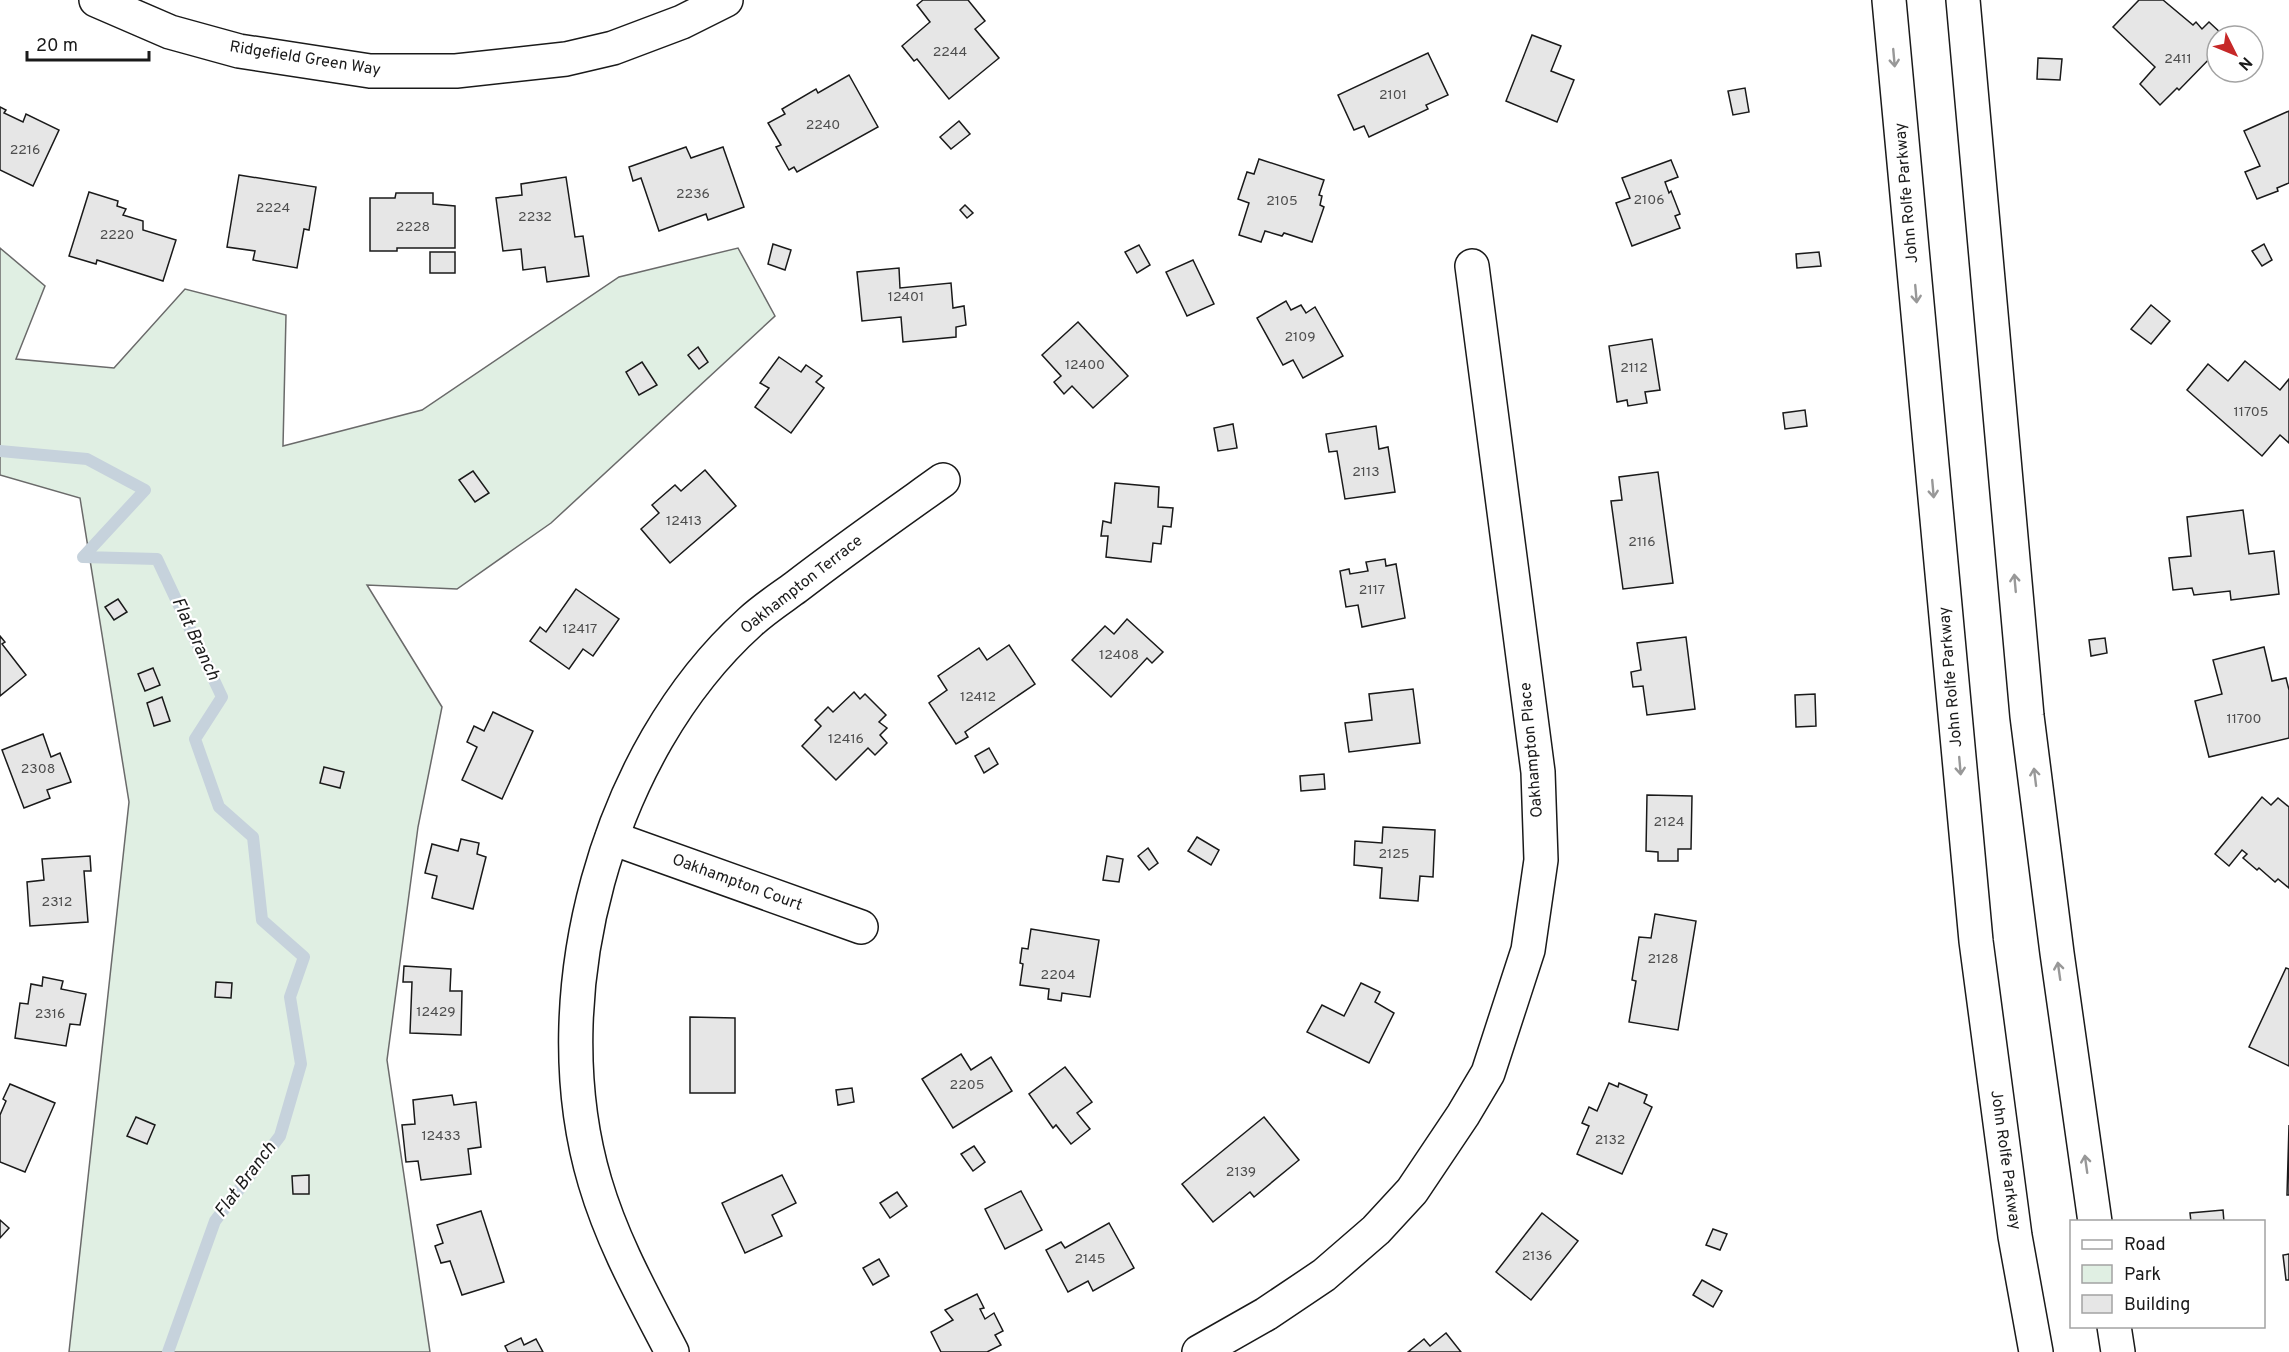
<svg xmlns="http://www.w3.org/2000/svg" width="2289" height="1352" font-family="Overpass,sans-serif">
	<rect width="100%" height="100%" fill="#fff"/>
	<polygon fill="#e0efe3" stroke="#6a6a6a" stroke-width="1.5" points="0,248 45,286 16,359 114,368 185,289 286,315 283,446 422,410 619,277 738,248 775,316 551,523 457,589 367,585 442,707 418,827 387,1060 430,1352 69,1352 129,802 80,498 0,475"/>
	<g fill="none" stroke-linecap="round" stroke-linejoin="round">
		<polyline stroke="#c6d2dc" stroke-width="12" points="0,451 87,459 145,490 83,557 157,559 222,697 195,739 219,807 253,837 262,920 304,957 290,997 301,1064 280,1136 215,1221 168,1352"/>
	</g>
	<g fill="#e6e6e6" stroke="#1a1a1a" stroke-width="1.5">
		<polygon points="923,0 968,0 985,21 975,29 999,58 949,99 917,59 914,61 902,46 930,22 917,5"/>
		<polygon points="2139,0 2163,0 2193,25 2196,22 2202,29 2209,22 2224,36 2217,36 2217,51 2179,90 2177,88 2160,105 2140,84 2155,67 2113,27"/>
		<polygon points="1532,35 1561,46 1551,71 1574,80 1557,122 1506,101"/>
		<polygon points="1428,53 1448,95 1426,105 1428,109 1369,137 1364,126 1354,130 1338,95"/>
		<polygon points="2038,58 2062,59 2060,80 2037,79"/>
		<polygon points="849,75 878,127 797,172 794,167 789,170 776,147 781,145 768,123 785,114 782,109 816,89 818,93"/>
		<polygon points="1745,88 1749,112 1733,115 1728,91"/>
		<polygon points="0,107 6,110 4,113 23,122 26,114 59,130 33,186 0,170"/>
		<polygon points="2289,111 2289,183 2277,188 2278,191 2257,199 2245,172 2260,166 2244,131"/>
		<polygon points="959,121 970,134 951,149 940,137"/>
		<polygon points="686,147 691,158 723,147 744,207 708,220 706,214 659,231 641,178 633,181 629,167"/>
		<polygon points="1259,159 1324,180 1319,195 1322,196 1320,205 1324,207 1312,242 1284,233 1282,236 1265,231 1261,242 1239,235 1249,203 1238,199 1247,172 1254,174"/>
		<polygon points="1671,160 1678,177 1665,182 1669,193 1671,191 1680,214 1675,216 1680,228 1632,246 1616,203 1630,198 1622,178"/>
		<polygon points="239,175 316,187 309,230 304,229 297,268 253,260 255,251 227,247"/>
		<polygon points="566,177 575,237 583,236 589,276 547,282 545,267 523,270 521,249 503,251 496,198 522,195 521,184"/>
		<polygon points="89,192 118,201 117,206 126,209 123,215 143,221 143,230 176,240 163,281 97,260 96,264 69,256"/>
		<polygon points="396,193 433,193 433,204 455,206 455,248 397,248 397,251 370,251 370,198 395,198"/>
		<polygon points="965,205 973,213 967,218 960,210"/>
		<polygon points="773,244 791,250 785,270 768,264"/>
		<polygon points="2264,244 2272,260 2262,266 2252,251"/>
		<polygon points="1139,245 1150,265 1137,273 1125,252"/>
		<rect x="430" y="252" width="25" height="21"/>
		<polygon points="1819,252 1821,266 1797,268 1796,254"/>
		<polygon points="1193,260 1214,304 1187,316 1166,272"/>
		<polygon points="899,268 900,288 951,283 953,308 964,306 966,325 956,327 956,337 903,342 901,317 862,321 857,272"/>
		<polygon points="1286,301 1291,310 1301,305 1306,313 1315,307 1343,356 1303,378 1293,360 1283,365 1257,318"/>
		<polygon points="2151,305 2170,321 2151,344 2131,329"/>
		<polygon points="1078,322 1128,376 1093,408 1072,386 1064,394 1054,382 1061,376 1042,355"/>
		<polygon points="1652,339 1660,390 1645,392 1647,403 1628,406 1627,400 1617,402 1609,346"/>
		<polygon points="698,347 708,362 699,369 688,355"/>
		<polygon points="779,357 801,372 806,365 822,376 816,382 824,388 791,433 755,407 769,388 760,383"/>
		<polygon points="2245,361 2280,390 2289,379 2289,443 2280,435 2262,456 2187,390 2208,364 2228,381"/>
		<polygon points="642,362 657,385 639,395 626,372"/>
		<polygon points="1805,410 1807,426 1785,429 1783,413"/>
		<polygon points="1233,424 1237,448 1218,451 1214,428"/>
		<polygon points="1376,426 1379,449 1388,447 1395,492 1345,499 1337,451 1329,452 1326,434"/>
		<polygon points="705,470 736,506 670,563 641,529 659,513 652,505 675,485 681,491"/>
		<polygon points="473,471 489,493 475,502 459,480"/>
		<polygon points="1658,472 1673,583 1623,589 1611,501 1622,500 1619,477"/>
		<polygon points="1115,483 1159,487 1158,507 1173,508 1171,527 1163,526 1161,544 1153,543 1151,562 1106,557 1108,536 1101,536 1103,521 1111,523"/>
		<polygon points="2243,510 2249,554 2274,551 2279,594 2231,600 2230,591 2194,595 2192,588 2173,590 2169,558 2191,556 2187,517"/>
		<polygon points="1385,559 1386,566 1396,564 1405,618 1362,627 1358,605 1346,607 1340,571 1349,569 1350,574 1368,571 1366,562"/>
		<polygon points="576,589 619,619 593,656 583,649 569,669 530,641 540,627 546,632"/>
		<polygon points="118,599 127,612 114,620 105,607"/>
		<polygon points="1127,619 1163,652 1152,663 1147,658 1111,697 1072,660 1105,626 1114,634"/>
		<polygon points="0,636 5,642 2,644 26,675 0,696"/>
		<polygon points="1686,637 1695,709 1647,715 1643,686 1633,687 1631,672 1641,670 1637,643"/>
		<polygon points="2105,638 2107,653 2091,656 2089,640"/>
		<polygon points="1009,645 1035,684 965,732 968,737 956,744 929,703 947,690 938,676 979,648 987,660"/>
		<polygon points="2264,647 2272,681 2286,678 2289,690 2289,738 2209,757 2195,701 2222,694 2213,660"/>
		<polygon points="153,668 160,685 145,691 138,674"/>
		<polygon points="1413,689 1420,743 1349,752 1345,723 1372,720 1369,694"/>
		<polygon points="854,692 860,699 865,694 886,715 879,722 887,728 880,735 887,743 875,755 868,748 836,780 802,746 821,726 815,720 828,707 833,712"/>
		<polygon points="1815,694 1816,726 1796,727 1795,695"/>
		<polygon points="162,697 170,721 154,726 147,703"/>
		<polygon points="493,712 533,731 502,799 462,780 477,747 467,742 474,726 484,731"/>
		<polygon points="43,734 51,757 60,753 71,782 47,790 50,798 24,808 2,750"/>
		<polygon points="989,748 998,764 984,773 975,756"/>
		<polygon points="324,767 344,772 340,788 320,783"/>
		<polygon points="1324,774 1325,789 1301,791 1300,776"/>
		<polygon points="1647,795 1692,796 1691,849 1678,849 1678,861 1658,861 1658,852 1646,851"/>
		<polygon points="2262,797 2271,805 2278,798 2289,807 2289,888 2278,879 2275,882 2259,868 2257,870 2243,858 2247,854 2242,850 2229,866 2215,854"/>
		<polygon points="1383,827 1435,830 1433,877 1420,876 1418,901 1380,898 1382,868 1354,865 1355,841 1382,843"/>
		<polygon points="1197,837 1219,850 1211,865 1188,851"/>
		<polygon points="461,839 479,843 477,854 486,857 473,909 432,898 437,876 425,873 432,844 458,851"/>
		<polygon points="1148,848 1158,863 1149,870 1138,856"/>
		<polygon points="90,856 91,871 84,871 88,922 30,926 27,882 44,880 42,859"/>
		<polygon points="1107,856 1123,859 1119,882 1103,880"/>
		<polygon points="1655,914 1696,921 1678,1030 1629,1022 1636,981 1632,980 1639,937 1651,938"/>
		<polygon points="1031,929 1099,940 1090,997 1062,993 1061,1001 1048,999 1049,989 1020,985 1023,964 1020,963 1022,948 1028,949"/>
		<polygon points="404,966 451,969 450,991 462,991 461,1035 410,1033 412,982 403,982"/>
		<polygon points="2286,968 2289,969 2289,1066 2249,1047"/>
		<polygon points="43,977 63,981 61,989 86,994 80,1025 70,1024 66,1046 15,1038 20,1003 28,1004 31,984 42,986"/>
		<polygon points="216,982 232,983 231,998 215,997"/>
		<polygon points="1361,983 1380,992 1375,1002 1394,1013 1369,1063 1307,1032 1322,1005 1344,1016"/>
		<polygon points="690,1017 735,1018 735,1093 690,1093"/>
		<polygon points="961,1054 971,1070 991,1057 1012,1091 953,1128 922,1079"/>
		<polygon points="1065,1067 1092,1102 1077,1113 1090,1129 1071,1144 1056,1125 1053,1128 1029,1094"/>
		<polygon points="1609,1083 1618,1087 1619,1083 1647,1095 1644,1103 1652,1107 1622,1174 1577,1154 1589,1126 1582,1123 1589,1107 1597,1111"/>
		<polygon points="10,1084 55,1103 25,1172 0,1162 0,1115 6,1101 3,1099"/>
		<polygon points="852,1088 854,1102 838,1105 836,1090"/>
		<polygon points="452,1095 454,1105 476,1102 481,1147 468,1149 471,1174 421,1180 418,1161 406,1162 402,1125 415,1124 413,1100"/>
		<polygon points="136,1117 155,1125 147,1144 127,1136"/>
		<polygon points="1264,1117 1299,1160 1254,1197 1250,1192 1213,1222 1182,1184"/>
		<polygon points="2289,1125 2289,1195 2287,1195"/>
		<polygon points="974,1146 985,1162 973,1171 961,1154"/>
		<polygon points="309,1175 309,1194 293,1194 292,1176"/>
		<polygon points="782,1175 796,1203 772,1215 782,1236 745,1253 722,1203"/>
		<polygon points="1021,1191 1042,1230 1005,1249 985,1209"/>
		<polygon points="897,1192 907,1206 890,1218 880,1203"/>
		<polygon points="2223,1210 2224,1222 2191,1222 2190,1213"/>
		<polygon points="481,1211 504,1282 462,1295 450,1261 441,1263 435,1246 443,1243 437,1225"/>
		<polygon points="1542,1213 1578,1241 1531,1300 1496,1272"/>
		<polygon points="0,1220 9,1228 0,1238"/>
		<polygon points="1109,1223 1134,1268 1093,1291 1088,1281 1068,1292 1046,1250 1061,1242 1065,1248"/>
		<polygon points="1713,1229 1727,1234 1720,1250 1706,1245"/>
		<polygon points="2289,1254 2289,1280 2286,1280 2283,1255"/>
		<polygon points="879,1259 889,1276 873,1285 863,1268"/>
		<polygon points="1702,1280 1722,1291 1713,1307 1693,1295"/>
		<polygon points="977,1294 984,1308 980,1309 985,1319 994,1313 1003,1331 995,1335 1001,1345 987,1352 941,1352 931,1332 953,1320 945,1310"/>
		<polygon points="1446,1333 1461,1352 1408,1352 1424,1339 1430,1346"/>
		<polygon points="521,1338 524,1345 536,1339 543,1352 508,1352 505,1346"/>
	</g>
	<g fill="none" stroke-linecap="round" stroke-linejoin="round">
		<defs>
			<g id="minor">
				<polyline points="96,0 170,32 239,51 370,71 456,71 566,59 613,48 682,22 726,0"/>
				<polyline points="612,838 861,927"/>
				<path d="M672 1352C643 1296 613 1243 595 1182 540 997 606 752 750 622 764 609 781 598 796 587 844 550 894 515 943 480"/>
				<polyline points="1199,1352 1266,1314 1324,1275 1376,1230 1412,1191 1463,1115 1488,1073 1528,950 1541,860 1538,772 1472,266"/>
			</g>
			<g id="major">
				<polyline points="1889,0 1976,941 2015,1236 2036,1352"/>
				<polyline points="1963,0 2027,716 2057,953 2095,1222"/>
				<polyline points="2114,1326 2118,1352"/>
			</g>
		</defs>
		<use href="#minor" stroke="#1a1a1a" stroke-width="36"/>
		<use href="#major" stroke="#1a1a1a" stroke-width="36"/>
		<use href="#minor" stroke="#fff" stroke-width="33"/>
		<use href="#major" stroke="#fff" stroke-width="33"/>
	</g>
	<defs><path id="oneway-shaft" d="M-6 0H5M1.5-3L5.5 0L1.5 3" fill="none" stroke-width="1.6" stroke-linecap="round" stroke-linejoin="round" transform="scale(1.5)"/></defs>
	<g stroke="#989898">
		<use href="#oneway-shaft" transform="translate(1894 58) rotate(85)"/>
		<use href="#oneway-shaft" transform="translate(1916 294) rotate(85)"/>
		<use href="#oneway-shaft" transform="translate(1933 489) rotate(85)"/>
		<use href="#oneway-shaft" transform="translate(2015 583) rotate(-95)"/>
		<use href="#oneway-shaft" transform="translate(1960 766) rotate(85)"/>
		<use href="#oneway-shaft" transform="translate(2035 777) rotate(-97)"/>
		<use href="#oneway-shaft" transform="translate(2059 971) rotate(-98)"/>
		<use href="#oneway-shaft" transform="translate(2086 1164) rotate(-98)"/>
	</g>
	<g text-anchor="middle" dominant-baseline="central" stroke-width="4.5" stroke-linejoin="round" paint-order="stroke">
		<g font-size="14" fill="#4d4d4d">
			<text x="950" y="52">2244</text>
			<text x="2178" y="59">2411</text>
			<text x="1393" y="95">2101</text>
			<text x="823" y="125">2240</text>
			<text x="25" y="150">2216</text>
			<text x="693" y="194">2236</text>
			<text x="1649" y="200">2106</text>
			<text x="1282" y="201">2105</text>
			<text x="273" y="208">2224</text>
			<text x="535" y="217">2232</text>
			<text x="413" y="227">2228</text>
			<text x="117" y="235">2220</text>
			<text x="906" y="297">12401</text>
			<text x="1300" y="337">2109</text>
			<text x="1085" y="365">12400</text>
			<text x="1634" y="368">2112</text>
			<text x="2251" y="412">11705</text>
			<text x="1366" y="472">2113</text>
			<text x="684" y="521">12413</text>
			<text x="1642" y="542">2116</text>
			<text x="1372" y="590">2117</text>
			<text x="580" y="629">12417</text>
			<text x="1119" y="655">12408</text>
			<text x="978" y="697">12412</text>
			<text x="2244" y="719">11700</text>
			<text x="846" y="739">12416</text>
			<text x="38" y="769">2308</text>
			<text x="1669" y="822">2124</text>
			<text x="1394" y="854">2125</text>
			<text x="57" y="902">2312</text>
			<text x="1663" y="959">2128</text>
			<text x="1058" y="975">2204</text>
			<text x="436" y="1012">12429</text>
			<text x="50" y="1014">2316</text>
			<text x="967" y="1085">2205</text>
			<text x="441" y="1136">12433</text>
			<text x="1610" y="1140">2132</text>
			<text x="1241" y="1172">2139</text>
			<text x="1537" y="1256">2136</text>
			<text x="1090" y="1259">2145</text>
		</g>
		<g font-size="16" fill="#1a1a1a" stroke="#fff">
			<text transform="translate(305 59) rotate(9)">Ridgefield Green Way</text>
			<text transform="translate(1907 193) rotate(-95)">John Rolfe Parkway</text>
			<text transform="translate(802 585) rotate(-38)">Oakhampton Terrace</text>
			<text transform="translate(1951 677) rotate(-95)">John Rolfe Parkway</text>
			<text transform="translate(1532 750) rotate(-95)">Oakhampton Place</text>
			<text transform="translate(737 883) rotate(20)">Oakhampton Court</text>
			<text transform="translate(2005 1160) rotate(82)">John Rolfe Parkway</text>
		</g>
		<g font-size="18" font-style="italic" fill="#1a1a1a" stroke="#fff">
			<text transform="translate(195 639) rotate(65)">Flat Branch</text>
			<text transform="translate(246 1180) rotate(-53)">Flat Branch</text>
		</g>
	</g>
	<rect x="2070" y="1220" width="195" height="108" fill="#ffffff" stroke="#a3a3a3" stroke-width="1.5"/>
	<rect x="2082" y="1240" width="30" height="9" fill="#ffffff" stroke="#a3a3a3" stroke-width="1.5"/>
	<text x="2124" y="1250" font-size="18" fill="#1a1a1a">Road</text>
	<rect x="2082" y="1265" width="30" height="18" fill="#e0efe3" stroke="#a3a3a3" stroke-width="1.5"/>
	<text x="2124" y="1280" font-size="18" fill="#1a1a1a">Park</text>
	<rect x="2082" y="1295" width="30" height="18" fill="#e6e6e6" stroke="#a3a3a3" stroke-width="1.5"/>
	<text x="2124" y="1310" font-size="18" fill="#1a1a1a">Building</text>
	<g transform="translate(2235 54) rotate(133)"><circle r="28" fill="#ffffff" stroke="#a3a3a3" stroke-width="1.5"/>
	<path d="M0-4.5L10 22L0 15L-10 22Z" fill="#c62828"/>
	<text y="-9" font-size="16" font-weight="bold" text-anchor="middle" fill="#1a1a1a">N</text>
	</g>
	<path d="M27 51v9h122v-9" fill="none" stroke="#1a1a1a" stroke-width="3"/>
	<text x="36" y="51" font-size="18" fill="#1a1a1a" stroke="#ffffff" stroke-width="4.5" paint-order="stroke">20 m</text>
</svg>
